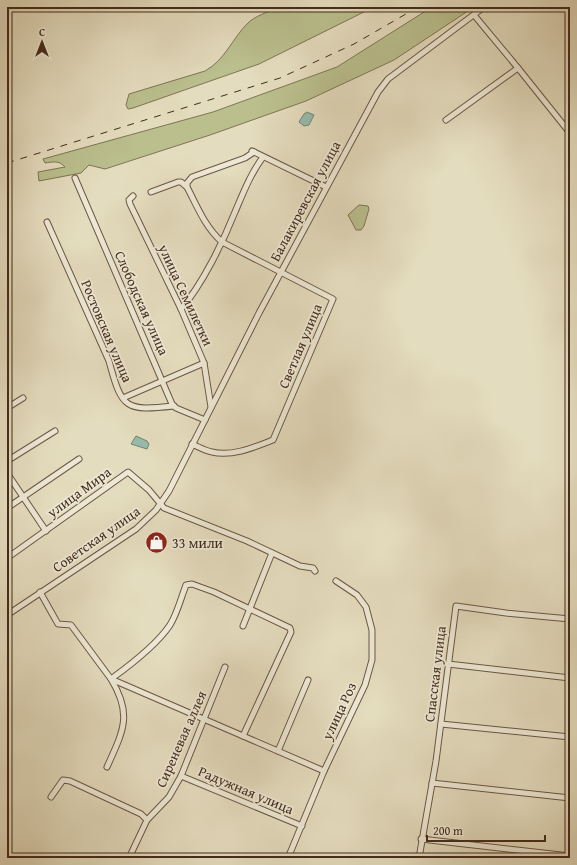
<svg xmlns="http://www.w3.org/2000/svg" width="577" height="865" font-family="'Gentium Book Plus',serif">
	<rect width="100%" height="100%" fill="#e4dcbe"/>
	<filter id="stains"><feTurbulence type="fractalNoise" baseFrequency=".005" numOctaves="4"/><feColorMatrix values="0 0 0 0 .2 0 0 0 0 .09 0 0 0 0 .02 0 0 0 .5 -.17"/></filter>
	<radialGradient id="worn" r=".72"><stop offset=".6" stop-color="#630" stop-opacity="0"/><stop offset="1" stop-color="#630" stop-opacity=".3"/></radialGradient>
	<g fill="#babf8d" stroke="#7e7554">
		<path d="M278 7H374L259 64 133 108 128 109 126 105 129 94 205 71C225 60 232 39 247 24 254 16 269 12 278 7Z"/>
		<path d="M432 7H474L394 60 306 101 210 135 105 169 89 165 81 173 39 181 38 172 65 167C59 160 53 162 45 163L43 159 213 112 337 67Z"/>
		<polygon points="359,205 368,206 369,209 364,226 361,230 356,230 348,215"/>
	</g>
	<g fill="#96bcad" stroke="#758273">
		<polygon points="307,112 314,115 309,125 304,126 299,122 304,114"/>
		<polygon points="136,436 147,441 149,444 147,449 131,444"/>
	</g>
	<g fill="none" stroke-linecap="round" stroke-linejoin="round">
		<defs>
			<g id="minor">
				<polyline points="518,68 570,133"/>
				<polyline points="446,120 518,68 474,15"/>
				<polyline points="252,151 326,187"/>
				<polyline points="75,178 172,404 176,408 205,420"/>
				<path d="M187 187C197 206 205 227 222 242L333 299 273 440C255 447 232 457 212 452 205 451 199 447 192 444"/>
				<polyline points="151,192 178,182 181,182 187,187 187,183 192,177 245,158 254,152"/>
				<polyline points="133,196 129,200 130,204 181,309 204,363 211,407"/>
				<path d="M47 222 109 361C122 410 126 411 174 406"/>
				<path d="M181 309C202 285 223 242 235 212 244 191 250 175 263 157"/>
				<polyline points="123,398 204,363"/>
				<polyline points="7,408 23,398"/>
				<polyline points="7,461 55,431"/>
				<polyline points="7,473 46,531"/>
				<polyline points="7,508 79,459"/>
				<polyline points="7,558 128,472 149,490 164,508 247,541 300,566 313,568 315,571"/>
				<polyline points="40,592 58,624 71,625 111,679 324,771"/>
				<polyline points="7,615 136,529 156,510 169,491 259,313 378,92 388,79 484,7"/>
				<polyline points="243,626 272,553"/>
				<polyline points="448,664 570,678"/>
				<polyline points="441,724 570,737"/>
				<polyline points="278,751 308,680"/>
				<path d="M107 767C123 731 133 715 111 679 129 666 158 643 170 625 177 614 181 598 186 585L192 584 214 592 290 628 291 632 243 736"/>
				<polyline points="181,776 302,826"/>
				<polyline points="432,783 570,798"/>
				<polyline points="51,797 63,780 70,781 141,814 147,820"/>
				<polyline points="421,839 570,856"/>
				<polyline points="129,858 147,820 169,797 181,776 225,667"/>
				<polyline points="288,858 324,771 365,685 372,660 372,630 366,607 357,595 336,581"/>
				<polyline points="419,858 436,761 456,606 506,613 570,619"/>
			</g>
		</defs>
		<use href="#minor" stroke="#6b5744" stroke-width="7"/>
		<use href="#minor" stroke="#ede8d5" stroke-width="5"/>
		<polyline stroke="#432b1b" stroke-width="1" stroke-dasharray="7 7" stroke-linecap="butt" points="7,163 280,78 354,44 418,7"/>
	</g>
	<defs>
		<symbol id="shop-disc" viewBox="-11 -11 22 22"><circle r="9.5" fill="#8f2418" stroke="#ede8d5"/><path d="M-5-2.5h2.3a2.7 3.5 0 0 1 5.4 0H5L5.5 6h-11ZM-1.5-2.5h3a1.5 2.3 0 0 0-3 0Z" fill="#fff"/></symbol>
	</defs>
	<g fill-rule="evenodd">
		<use href="#shop-disc" x="144" y="530" width="25" height="25"/>
	</g>
	<g text-anchor="middle" dominant-baseline="central" stroke-width="3.5" stroke-linejoin="round" paint-order="stroke">
		<g font-size="14" fill="#432b1b" stroke="#ede8d5">
			<text transform="translate(305 201) rotate(-62)">Балакиревская улица</text>
			<text transform="translate(186 295) rotate(65)">улица Семилетки</text>
			<text transform="translate(142 303) rotate(66)">Слободская улица</text>
			<text transform="translate(107 331) rotate(67)">Ростовская улица</text>
			<text transform="translate(300 346) rotate(-67)">Светлая улица</text>
			<text transform="translate(79 492) rotate(-36)">улица Мира</text>
			<text transform="translate(96 539) rotate(-35)">Советская улица</text>
			<text transform="translate(435 674) rotate(-83)">Спасская улица</text>
			<text transform="translate(339 711) rotate(-65)">улица Роз</text>
			<text transform="translate(181 739) rotate(-66)">Сиреневая аллея</text>
			<text transform="translate(246 790) rotate(23)">Радужная улица</text>
		</g>
		<g font-size="14" fill="#432b1b" stroke="#ede8d5" text-anchor="start">
			<text x="172" y="543">33 мили</text>
		</g>
	</g>
	<rect width="577" height="865" fill="none" stroke="#e4dcbe" stroke-width="24"/>
	<rect x="8" y="8" width="561" height="849" fill="none" stroke="#432b1b" stroke-width="2"/>
	<rect x="12" y="12" width="553" height="841" fill="none" stroke="#432b1b"/>
	<g transform="translate(42 42)" stroke="#ede8d5" stroke-width="3" paint-order="stroke">
	<path d="M0-3L7 15L0 10L-7 15Z" fill="#432b1b"/>
	<text y="-6" font-size="11" font-weight="bold" text-anchor="middle" fill="#432b1b">С</text>
	</g>
	<path d="M427 835v6h118v-6" fill="none" stroke="#432b1b" stroke-width="2"/>
	<text x="433" y="835" font-size="12" fill="#432b1b" stroke="#ede8d5" stroke-width="3" paint-order="stroke">200 m</text>
	<rect width="100%" height="100%" filter="url(#stains)"/>
	<rect width="100%" height="100%" fill="url(#worn)"/>
</svg>
